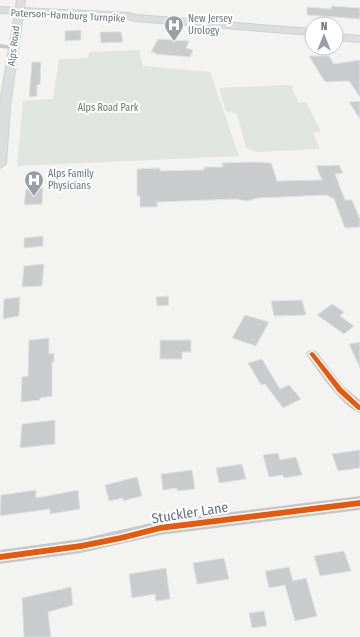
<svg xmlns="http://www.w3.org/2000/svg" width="360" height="637" font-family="'Fira Sans Condensed',sans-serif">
	<rect width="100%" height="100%" fill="#f3f3f2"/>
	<g fill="#e1e5e0">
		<polygon points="139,50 143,66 210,72 239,156 17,166 23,101 53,99 59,59 87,58 90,52"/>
		<polygon points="286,85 294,86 292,89 299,103 306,102 321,132 313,132 320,149 256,152 246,148 237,114 226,111 219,88"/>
	</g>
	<g fill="#cacbcc" stroke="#e2e2e2">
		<polygon points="332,6 360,8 360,19 307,15 307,7 331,9"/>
		<polygon points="81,30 81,40 65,41 65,31"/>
		<polygon points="100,32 121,32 123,42 101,43"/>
		<polygon points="158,39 189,41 186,48 193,50 190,57 155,54 156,53 151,52"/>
		<polygon points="309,56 329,56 334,64 360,60 360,97 349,81 325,82"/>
		<polygon points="32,62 41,62 40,84 37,85 37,96 29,97"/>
		<polygon points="360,101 360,119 349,102"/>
		<polygon points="256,162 271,163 277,181 322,180 316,166 339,165 343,173 335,174 345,200 352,200 360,219 360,227 345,228 334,199 326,195 258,198 247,201 236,199 157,202 157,207 140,207 140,196 137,196 137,169 160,168 160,171 204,170 204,167 223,167 222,163"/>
		<polygon points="43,188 42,204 24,205 26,189"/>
		<polygon points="43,236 43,246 24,248 24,238"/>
		<polygon points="44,264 42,286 22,287 24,266"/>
		<polygon points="168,296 169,305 157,306 156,297"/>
		<polygon points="20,297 19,316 3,319 4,299"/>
		<polygon points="302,300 306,315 274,316 271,301"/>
		<polygon points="332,304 344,312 340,316 354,326 344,334 317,315"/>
		<polygon points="245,315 269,322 256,346 232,338"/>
		<polygon points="49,338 49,354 54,353 54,362 52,362 52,396 40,398 40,400 21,402 22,377 28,376 29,340"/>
		<polygon points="160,340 191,340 191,352 182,352 182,359 160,359"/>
		<polygon points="360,342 360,368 349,344"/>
		<polygon points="262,359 280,389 289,385 301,399 283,408 265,384 261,385 248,363"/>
		<polygon points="55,420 55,444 20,448 22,424"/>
		<polygon points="360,450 360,468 338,471 332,454"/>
		<polygon points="278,453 280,460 296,457 302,475 284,478 283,475 269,477 263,455"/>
		<polygon points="242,464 246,479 219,483 216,468"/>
		<polygon points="192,470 195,489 177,491 177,488 163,490 161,474"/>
		<polygon points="137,477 142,496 123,501 123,498 109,501 105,485"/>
		<polygon points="36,490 36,498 78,490 80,509 50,514 50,509 0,516 1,495"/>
		<polygon points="344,551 351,571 320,576 314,556"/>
		<polygon points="224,558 229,579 197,584 193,563"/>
		<polygon points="289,567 293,581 306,578 317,616 295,621 285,585 269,588 265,571"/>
		<polygon points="166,568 170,599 156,601 155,594 132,598 129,574"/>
		<polygon points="71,587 73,605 48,612 51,637 24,637 22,598"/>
		<polygon points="264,611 267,626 252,628 249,613"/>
	</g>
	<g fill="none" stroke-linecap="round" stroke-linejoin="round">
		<defs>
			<polygon id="secondary" points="17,0 25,0 10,106 6,164 0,168 0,103"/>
			<g id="primary">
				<polygon points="0,7 129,13 136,15 312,29 312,35 135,21 128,19 0,13"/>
				<polygon points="336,34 360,36 360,42 336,40"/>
			</g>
		</defs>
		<use href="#secondary" stroke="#d0d1d1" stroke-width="2"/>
		<use href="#primary" stroke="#cfd0d0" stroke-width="2"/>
		<g fill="#c6c8c8" fill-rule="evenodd">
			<polygon points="0,44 17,47 14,49 0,48"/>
			<path d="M312 350 316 351 344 387 360 400V413C342 407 320 373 308 357L306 354 308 351Z"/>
			<polygon points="360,496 360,510 160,535 81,553 0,564 0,550 81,539 160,521"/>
		</g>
		<use href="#secondary" fill="#dcddde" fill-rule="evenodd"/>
		<use href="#primary" fill="#dcddde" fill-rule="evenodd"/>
		<defs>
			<g id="cycleway">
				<polygon points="312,352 314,353 342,388 360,405 360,410 358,410 338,392 310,355 309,354 310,353"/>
				<polygon points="360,500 360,506 160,531 121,541 81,549 0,560 0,554 81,543 121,535 160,525"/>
			</g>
		</defs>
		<use href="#cycleway" stroke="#fff" stroke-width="3"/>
		<use href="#cycleway" fill="#e8590c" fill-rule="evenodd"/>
	</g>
	<defs>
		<symbol id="hospital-pin" viewBox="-11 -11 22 30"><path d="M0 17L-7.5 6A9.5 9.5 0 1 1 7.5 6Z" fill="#97a0a7" stroke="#fff"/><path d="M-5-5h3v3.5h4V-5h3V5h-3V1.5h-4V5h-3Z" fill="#fff"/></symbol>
	</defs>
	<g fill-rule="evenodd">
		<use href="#hospital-pin" x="163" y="14" width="22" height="30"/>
		<use href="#hospital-pin" x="23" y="169" width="22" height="30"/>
	</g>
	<g text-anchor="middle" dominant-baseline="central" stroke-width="4" stroke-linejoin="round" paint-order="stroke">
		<g font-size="10" fill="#66747f" stroke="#fff">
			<text transform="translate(68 16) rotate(3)">Paterson-Hamburg Turnpike</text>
			<text transform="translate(14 46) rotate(-83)">Alps Road</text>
		</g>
		<g font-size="10" fill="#66747f" stroke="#fff" text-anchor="start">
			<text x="188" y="19">New Jersey<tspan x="188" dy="12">Urology</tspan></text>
			<text x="48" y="174">Alps Family<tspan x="48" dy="12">Physicians</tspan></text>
		</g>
		<g font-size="10" fill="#687764" stroke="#fff">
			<text x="108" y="108">Alps Road Park</text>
		</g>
		<g font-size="14" fill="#66747f" stroke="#fff">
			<text transform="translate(190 513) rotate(-9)">Stuckler Lane</text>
		</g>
	</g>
	<g transform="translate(324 36)"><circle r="19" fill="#ffffff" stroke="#c2c7cc"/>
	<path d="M0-3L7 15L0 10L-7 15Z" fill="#97a0a7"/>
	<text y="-6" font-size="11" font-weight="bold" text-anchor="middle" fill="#66747f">N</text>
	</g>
</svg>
